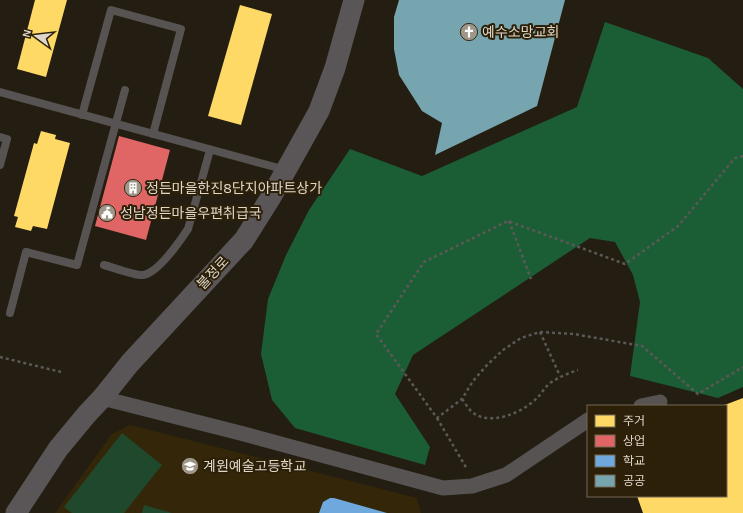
<svg xmlns="http://www.w3.org/2000/svg" width="743" height="513" font-family="Karla,'Noto Sans KR',sans-serif">
	<rect width="100%" height="100%" fill="#241d11"/>
	<polygon fill="#342609" points="130,425 417,498 421,513 55,513 112,434"/>
	<g fill="#1f482d">
		<polygon points="122,433 162,465 124,513 72,513 64,507"/>
		<polygon points="144,505 172,513 142,513"/>
	</g>
	<polygon fill="#1b5e36" points="605,22 708,58 743,89 743,387 718,398 630,376 640,302 633,275 615,242 590,238 413,355 395,394 430,447 425,465 295,428 272,400 261,354 268,299 286,255 309,210 350,149 422,176 577,107"/>
	<g fill="#ffd966">
		<polygon points="35,0 67,0 46,77 17,69"/>
		<polygon points="240,5 272,14 241,125 208,116"/>
		<polygon points="41,131 56,135 55,139 70,143 47,229 33,226 31,231 15,227 18,217 14,216 34,143 37,144"/>
		<polygon points="743,398 743,513 643,513 637,496 726,496 726,406 722,406"/>
	</g>
	<polygon fill="#e06666" points="119,136 170,150 146,240 95,226"/>
	<polygon fill="#6fa8dc" points="330,498 334,498 387,513 319,513 323,502"/>
	<polygon fill="#76a5af" points="399,0 565,0 537,106 435,155 442,123 422,111 399,75 394,49 394,17"/>
	<g fill="none" stroke-linecap="round" stroke-linejoin="round">
		<g stroke="#5c5857" stroke-width="2.5" stroke-dasharray="3 3" stroke-linecap="butt">
			<polyline points="743,156 735,158 678,226 625,264 508,221 424,262 376,334 437,418 462,399 473,381 487,365 503,350 521,338 540,332 574,334 642,346 698,394 743,367"/>
			<polyline points="509,221 531,279"/>
			<polyline points="540,332 560,376"/>
			<polyline points="0,357 61,372"/>
			<path d="M462 399C465 403 468 408 471 411 489 428 524 412 538 397 542 393 545 387 550 383 559 377 567 374 578 370"/>
			<polyline points="437,418 467,469"/>
		</g>
		<g stroke="#565352" stroke-width="8">
			<polyline points="0,92 286,170"/>
			<polyline points="82,115 111,10 181,29 153,134"/>
			<polyline points="0,137 7,139 0,165"/>
			<path d="M104 265C112 267 135 276 143 275 158 273 180 241 188 229L210 150"/>
			<polyline points="10,313 26,252 77,265 125,90"/>
		</g>
		<g stroke="#565352" stroke-width="15">
			<polyline points="102,398 244,434 443,488 472,486 506,475 588,420"/>
			<polyline points="641,406 660,402"/>
		</g>
		<polyline stroke="#5a5557" stroke-width="21" points="16,513 58,449 87,414 102,398 130,363 244,240 271,197 319,111 335,68 354,0"/>
	</g>
	<defs>
		<symbol id="church-disc" viewBox="-11 -11 22 22"><circle r="9.5" fill="#9e9689" stroke="#2c2009"/><path d="M-1.2-6h2.4v3.5h3.3v2.4h-3.3V6h-2.4V-.1h-3.3v-2.4h3.3Z" fill="#fff"/></symbol>
		<symbol id="building-disc" viewBox="-11 -11 22 22"><circle r="9.5" fill="#9e9689" stroke="#2c2009"/><path d="M-4-6H4V6H1V3H-1V6H-4ZM-2.5-4.3h1.7v1.8h-1.7ZM.8-4.3h1.7v1.8H.8ZM-2.5-1h1.7V.8h-1.7ZM.8-1h1.7V.8H.8Z" fill="#fff"/></symbol>
		<symbol id="civic-disc" viewBox="-11 -11 22 22"><circle r="9.5" fill="#9e9689" stroke="#2c2009"/><path d="M-.6-6.5H3V-4.5H.6V-3L4-1V1h2V6H-6V1h2V-1L-.6-3ZM-1.2 2.5V6h2.4V2.5Z" fill="#fff"/></symbol>
		<symbol id="school-disc" viewBox="-11 -11 22 22"><circle r="9.5" fill="#9e9689" stroke="#2c2009"/><path d="M0-5L7-2L0 1L-7-2ZM-4 1L0 2.5L4 1V4Q0 6-4 4Z" fill="#fff"/></symbol>
	</defs>
	<g fill-rule="evenodd">
		<use href="#church-disc" x="459" y="22" width="20" height="20"/>
		<use href="#building-disc" x="123" y="178" width="20" height="20"/>
		<use href="#civic-disc" x="97" y="203" width="20" height="20"/>
		<use href="#school-disc" x="180" y="456" width="20" height="20"/>
	</g>
	<g text-anchor="middle" dominant-baseline="central" stroke-width="4" stroke-linejoin="round" paint-order="stroke">
		<g font-size="14" fill="#dfd7ca" stroke="#2c2009" text-anchor="start">
			<text x="482" y="32">예수소망교회</text>
			<text x="146" y="188">정든마을한진8단지아파트상가</text>
			<text x="120" y="213">성남정든마을우편취급국</text>
			<text x="203" y="466">계원예술고등학교</text>
		</g>
		<g font-size="14" fill="#dfd7ca" stroke="#2c2009">
			<text transform="translate(213 273) rotate(-47)">불정로</text>
		</g>
	</g>
	<rect x="587" y="405" width="140" height="92" fill="#2c2009" stroke="#746956"/>
	<rect x="595" y="415" width="20" height="12" fill="#ffd966" stroke="#746956"/>
	<text x="623" y="425" font-size="12" fill="#dfd7ca">주거</text>
	<rect x="595" y="435" width="20" height="12" fill="#e06666" stroke="#746956"/>
	<text x="623" y="445" font-size="12" fill="#dfd7ca">상업</text>
	<rect x="595" y="455" width="20" height="12" fill="#6fa8dc" stroke="#746956"/>
	<text x="623" y="465" font-size="12" fill="#dfd7ca">학교</text>
	<rect x="595" y="475" width="20" height="12" fill="#76a5af" stroke="#746956"/>
	<text x="623" y="485" font-size="12" fill="#dfd7ca">공공</text>
	<g transform="translate(36 36) rotate(285)" stroke="#2c2009" stroke-width="3" paint-order="stroke">
	<path d="M0-3L7 15L0 10L-7 15Z" fill="#dfd7ca"/>
	<text y="-6" font-size="11" font-weight="bold" text-anchor="middle" fill="#dfd7ca">N</text>
	</g>
</svg>
